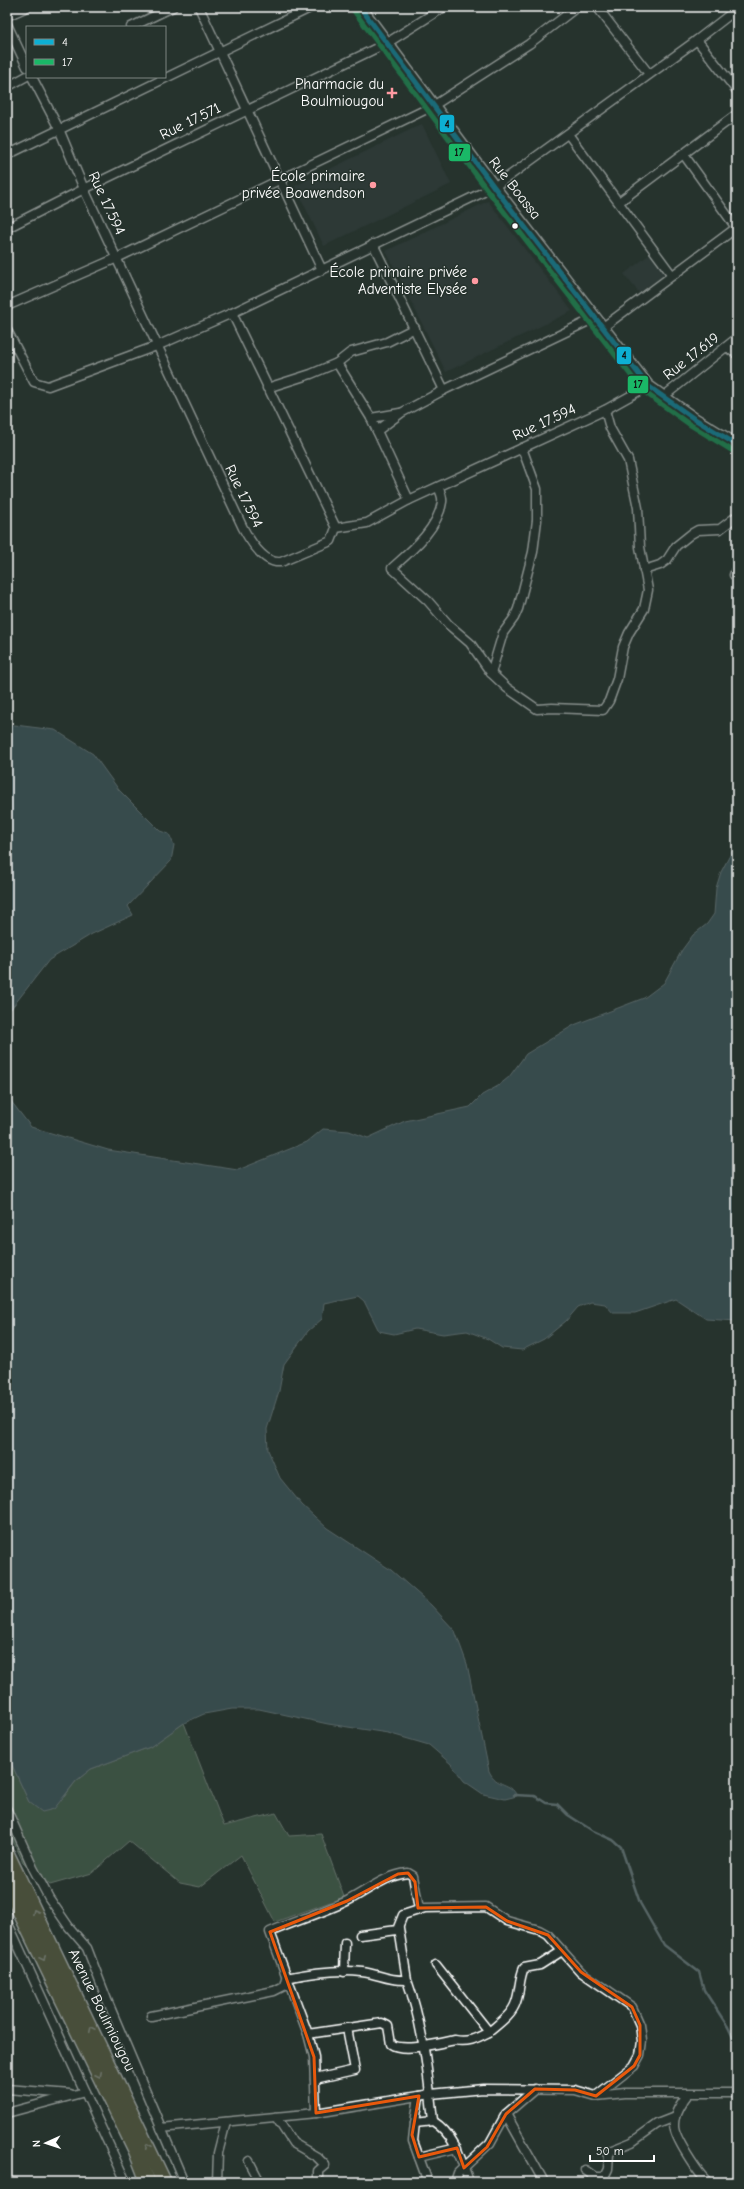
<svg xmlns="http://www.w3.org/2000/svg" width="744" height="2189" font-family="'Comic Neue',sans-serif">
	<rect width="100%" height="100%" fill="#26332d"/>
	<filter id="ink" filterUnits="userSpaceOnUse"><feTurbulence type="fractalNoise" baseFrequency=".025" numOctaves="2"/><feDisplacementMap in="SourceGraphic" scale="8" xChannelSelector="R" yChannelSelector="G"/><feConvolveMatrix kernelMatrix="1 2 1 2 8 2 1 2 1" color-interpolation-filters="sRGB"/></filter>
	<g filter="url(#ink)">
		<g fill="#354040">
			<polygon points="422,124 451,184 324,246 295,186"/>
			<polygon points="488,201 572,311 446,372 386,251"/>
			<polygon points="650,254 665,274 639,293 624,274"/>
		</g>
		<polygon fill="#57745c" stroke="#abbaae" points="184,1723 224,1826 276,1813 289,1836 321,1834 344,1897 275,1922 241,1855 200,1887 180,1883 129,1841 92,1873 50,1885 23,1862 7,1828 7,1754 29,1802 64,1797 76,1781 91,1769 150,1747"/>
		<g fill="#4d6772" stroke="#94a4aa">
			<polygon points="15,725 55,730 93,754 119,790 160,831 169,834 174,845 171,861 128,906 133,915 92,934 49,960 7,1014 7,727"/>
			<path d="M737 842V1321L706 1319 676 1299 635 1313H613L605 1304 590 1302 578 1307 566 1321 544 1339 522 1350 502 1348 488 1339 467 1331 443 1334 415 1329 394 1334 379 1331 364 1301 358 1296 324 1303 322 1319 308 1331 284 1364 279 1391 267 1429 268 1450 280 1478 302 1505 327 1528 391 1570 431 1605 455 1631 467 1664 489 1771C497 1788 510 1781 517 1796L505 1799 483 1794 464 1781 451 1764 429 1745 388 1733 328 1724 259 1709H232L204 1714 184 1723 150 1747 91 1769 76 1781 54 1809 42 1812 29 1802 7 1754V1096L31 1127 108 1150 238 1170 307 1142 323 1129 349 1131 368 1138 405 1121 470 1107 482 1095 498 1086 509 1077 526 1054 574 1025 644 998 664 983 682 950 693 935 707 924 714 914 716 888 721 872Z"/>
		</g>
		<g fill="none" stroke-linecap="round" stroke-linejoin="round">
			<polyline stroke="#94a4aa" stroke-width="2.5" points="514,1795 535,1796 546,1803 557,1804 568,1815 593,1831 613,1840 621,1847 640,1903 664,1945 699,1972 704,1990 728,2027 737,2046"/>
			<defs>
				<g id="minor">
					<polyline points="199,7 322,270"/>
					<polyline points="597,7 649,74"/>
					<polyline points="7,16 27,7"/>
					<polyline points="7,24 27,67"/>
					<polyline points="131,27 173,7"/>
					<polyline points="697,40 737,91"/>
					<path d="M32 77 59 129 84 189 243 528C250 541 264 564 281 562L331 541 336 528 367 523 409 500 605 410 648 386"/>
					<polyline points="7,87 27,76"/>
					<polyline points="568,134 672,275"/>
					<polyline points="7,155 312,7"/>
					<polyline points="684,155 737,229"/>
					<polyline points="619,202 737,114"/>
					<polyline points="7,228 84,189 387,43 444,7"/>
					<polyline points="373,244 444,390"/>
					<polyline points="7,306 117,258 433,106 529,44 577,7"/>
					<polyline points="232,313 336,528"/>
					<polyline points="602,328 736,228"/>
					<polyline points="7,330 34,382 48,386 159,345 232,313 494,187 697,40 737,9"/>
					<polyline points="726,347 737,354"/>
					<polyline points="337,363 371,418 409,500"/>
					<polyline points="267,388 311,374 337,363 351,352 387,342 415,328"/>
					<polyline points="663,397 737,338"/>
					<polyline points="371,418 400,413"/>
					<polyline points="377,431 401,413 444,390 595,318"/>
					<path d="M438 487C440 491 443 497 442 502 438 529 411 551 392 568L428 601 449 625 470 643 491 673 507 688 537 709 552 708 603 710 609 701 617 679 623 647 629 633 644 609 648 590 640 547 638 508 628 460 610 428 605 410"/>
					<polyline points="644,570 660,565 667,560 676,546 691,534 698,530 720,529 737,516"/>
					<polyline points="734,575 737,567"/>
					<polyline points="491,673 503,633 514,618 518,609 533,552 537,520 537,489 522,448"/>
					<polyline points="7,1810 33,1868 49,1898 69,1927 87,1948 107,2000 184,2182"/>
					<polyline points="7,1922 11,1930"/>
					<polyline points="399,1928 407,1980"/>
					<polyline points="7,1931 11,1930 126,2182"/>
					<polyline points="360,1935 397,1930 403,1915 425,1908 486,1907 507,1921 539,1930 548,1935 581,1972 632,2007 640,2025 642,2041 640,2055 634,2066 597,2095"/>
					<path d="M436 1965 489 2032C498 2024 512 2015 516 2002 520 1991 519 1978 524 1968L540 1965 562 1951"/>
					<polyline points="344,1972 345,1943"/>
					<path d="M151 2016 274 1991 284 1986 286 1978C310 1973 337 1969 362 1972 379 1974 388 1981 407 1980 423 2025 428 2074 433 2121"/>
					<path d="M308 2034 382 2023 388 2026 391 2044C403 2053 441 2043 455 2040 468 2043 477 2038 489 2032"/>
					<polyline points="315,2079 355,2070 347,2028"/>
					<polyline points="7,2089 70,2094"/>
					<path d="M688 2094C681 2103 674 2113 674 2124 673 2136 699 2175 708 2182"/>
					<path d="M419 2096 415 2123 433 2121C455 2135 461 2159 469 2182"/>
					<polyline points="7,2113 85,2092"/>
					<path d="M316 2113 314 2057 308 2034 270 1932C295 1921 322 1913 347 1901 367 1891 385 1875 408 1873L413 1876 419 1909"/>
					<polyline points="506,2114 544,2182"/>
					<polyline points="276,2117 293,2143 317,2157 325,2165 318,2171 318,2182"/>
					<polyline points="415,2123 413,2141 428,2182"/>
					<polyline points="161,2128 316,2113 431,2094 483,2089 575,2090 596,2096 625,2093 737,2093"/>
					<polyline points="419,2157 457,2148"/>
					<polyline points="249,2161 260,2182"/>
					<polyline points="585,2170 595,2177 604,2177 608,2169 609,2154 612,2150 632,2142 657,2124 675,2117"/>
					<polyline points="217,2182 218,2153 226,2122"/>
					<polyline points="455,2182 458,2173 490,2143 506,2114 535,2089"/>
				</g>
				<polyline id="tertiary" points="360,7 494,187 648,386 693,418 737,445"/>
				<g id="trunk">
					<polyline points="7,1854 164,2182"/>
					<polyline points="7,1885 136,2151 148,2182"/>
				</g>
			</defs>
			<use href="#minor" stroke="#fff" stroke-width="11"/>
			<use href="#tertiary" stroke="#fff" stroke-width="14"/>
			<use href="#trunk" stroke="#fff" stroke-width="17"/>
			<use href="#minor" stroke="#26332d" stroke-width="8"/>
			<use href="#tertiary" stroke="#26332d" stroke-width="11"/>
			<use href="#trunk" stroke="#716f4a" stroke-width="14"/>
			<defs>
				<polyline id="bus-1" points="360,7 494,187 648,386 693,418 737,445"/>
				<polyline id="bus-2" points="354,11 488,191 643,391 689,424 733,451"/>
			</defs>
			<use href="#bus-1" stroke="#26332d" stroke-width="8"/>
			<use href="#bus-2" stroke="#26332d" stroke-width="8"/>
			<use href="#bus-1" stroke="#0dafd3" stroke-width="5"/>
			<use href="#bus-2" stroke="#1ab867" stroke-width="5"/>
		</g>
		<defs><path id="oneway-chevron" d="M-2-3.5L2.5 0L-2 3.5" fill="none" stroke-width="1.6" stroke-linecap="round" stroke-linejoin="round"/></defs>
		<g stroke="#bfbeae">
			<use href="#oneway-chevron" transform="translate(35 1912) rotate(-116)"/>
			<use href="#oneway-chevron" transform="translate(43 1958) rotate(64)"/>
			<use href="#oneway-chevron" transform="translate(92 2029) rotate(-116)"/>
			<use href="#oneway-chevron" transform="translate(99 2075) rotate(64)"/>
			<use href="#oneway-chevron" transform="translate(148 2146) rotate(-115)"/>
		</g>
	</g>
	<path d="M0 0H744V2189H0ZM408 1873 415 1882 418 1908 486 1907 507 1921 548 1935 581 1972 632 2007 640 2025V2055L634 2066 596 2096 575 2090 535 2089 506 2114 487 2147 464 2168 457 2148 419 2157 412 2135 419 2096 316 2113 314 2057 270 1932 347 1901 398 1874Z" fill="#26332d" fill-opacity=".55" fill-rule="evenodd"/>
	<path fill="none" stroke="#e8590c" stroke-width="3" stroke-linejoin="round" d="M408 1873 415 1882 418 1908 486 1907 507 1921 548 1935 581 1972 632 2007 640 2025V2055L634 2066 596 2096 575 2090 535 2089 506 2114 487 2147 464 2168 457 2148 419 2157 412 2135 419 2096 316 2113 314 2057 270 1932 347 1901 398 1874Z"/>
	<g fill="#ff9aa2" stroke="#26332d" stroke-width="1.5">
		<path d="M390 87h4v4h4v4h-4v4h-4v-4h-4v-4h4z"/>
		<circle cx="373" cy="185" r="4"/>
		<circle cx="475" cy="281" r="4"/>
	</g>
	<circle fill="#fff" stroke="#26332d" stroke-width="1.5" cx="515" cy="226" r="3.5"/>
	<g text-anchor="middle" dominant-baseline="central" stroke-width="3" stroke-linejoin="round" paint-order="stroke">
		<g font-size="15" fill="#fff" stroke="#26332d" text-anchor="end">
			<text x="384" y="84">Pharmacie du<tspan x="384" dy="17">Boulmiougou</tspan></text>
			<text x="365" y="176">École primaire<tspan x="365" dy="17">privée Boawendson</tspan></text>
			<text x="467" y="272">École primaire privée<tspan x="467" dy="17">Adventiste Elysée</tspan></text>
		</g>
		<g font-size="15" fill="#fff" stroke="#26332d">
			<text transform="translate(190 121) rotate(-26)">Rue 17.571</text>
			<text transform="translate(515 188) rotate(52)">Rue Boassa</text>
			<text transform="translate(107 203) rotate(65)">Rue 17.594</text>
			<text transform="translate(691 356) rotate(-38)">Rue 17.619</text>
			<text transform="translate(544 422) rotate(-25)">Rue 17.594</text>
			<text transform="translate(244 496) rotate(64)">Rue 17.594</text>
			<text transform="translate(102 2010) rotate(64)">Avenue Boulmiougou</text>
		</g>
	</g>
	<g stroke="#26332d" stroke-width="1.5">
		<rect x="439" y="114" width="16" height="19" rx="4" fill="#0dafd3"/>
		<rect x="448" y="143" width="23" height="19" rx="4" fill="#1ab867"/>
		<rect x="616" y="346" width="16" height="19" rx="4" fill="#0dafd3"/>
		<rect x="627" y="375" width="22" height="19" rx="4" fill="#1ab867"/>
	</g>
	<g font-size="11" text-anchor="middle" font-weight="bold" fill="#111">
		<text x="447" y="128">4</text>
		<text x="459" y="156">17</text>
		<text x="624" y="359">4</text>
		<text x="638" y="388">17</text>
	</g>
	<rect width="744" height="2189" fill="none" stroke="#26332d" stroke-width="24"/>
	<rect x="12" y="12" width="720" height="2165" fill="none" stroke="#fff" stroke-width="1.5" filter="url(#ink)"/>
	<rect x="26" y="26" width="140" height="52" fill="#26332d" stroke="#7d8581"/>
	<rect x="34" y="39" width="20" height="6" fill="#0dafd3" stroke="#7d8581"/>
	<text x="62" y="46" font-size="12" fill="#ffffff">4</text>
	<rect x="34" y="59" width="20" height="6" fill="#1ab867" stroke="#7d8581"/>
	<text x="62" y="66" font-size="12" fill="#ffffff">17</text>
	<g transform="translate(46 2143) rotate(267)" stroke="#26332d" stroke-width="3" paint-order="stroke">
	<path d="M0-3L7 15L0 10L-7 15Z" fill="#ffffff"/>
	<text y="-6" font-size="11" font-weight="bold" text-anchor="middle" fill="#ffffff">N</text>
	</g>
	<path d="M590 2155v6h64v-6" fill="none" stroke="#ffffff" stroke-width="2"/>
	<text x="596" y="2155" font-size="12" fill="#ffffff" stroke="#26332d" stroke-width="3" paint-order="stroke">50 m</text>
</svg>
